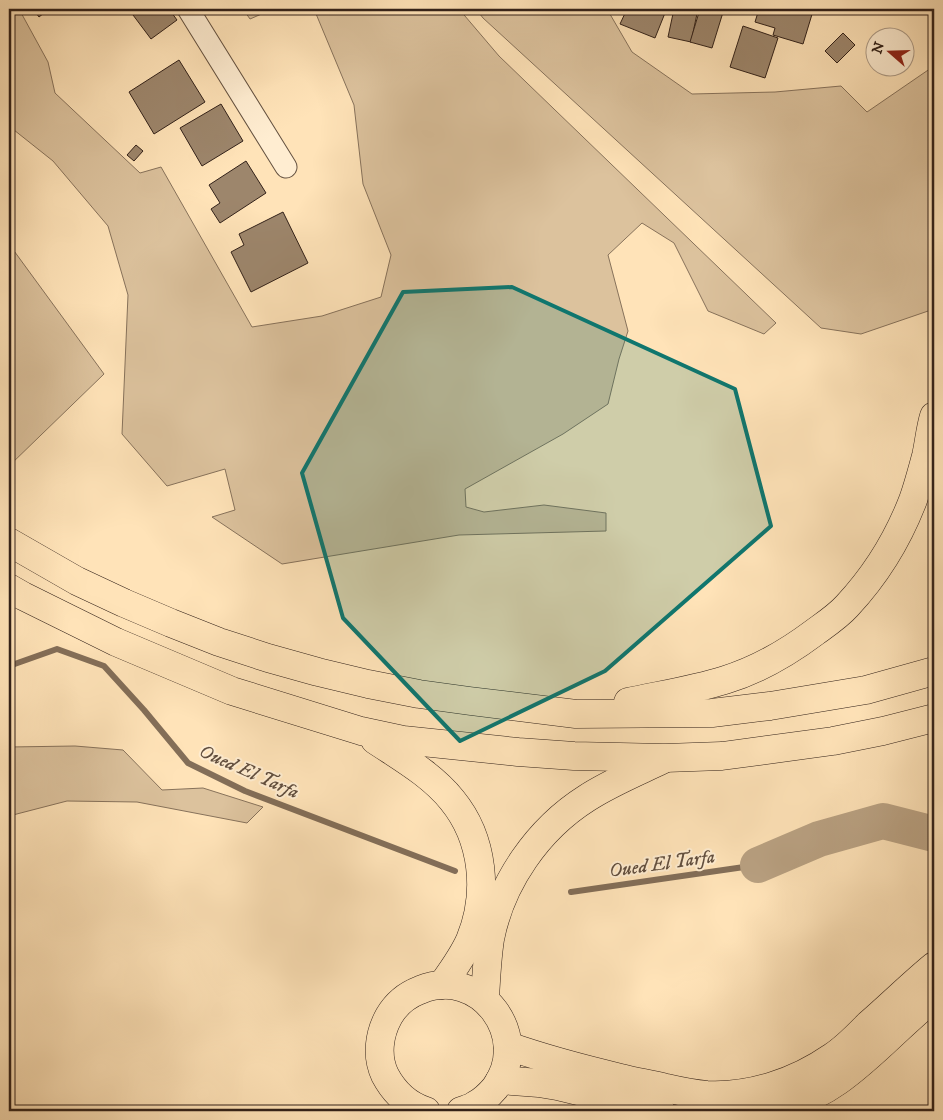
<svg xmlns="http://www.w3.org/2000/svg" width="943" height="1120" font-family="'IM FELL DW Pica',serif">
	<rect width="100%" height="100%" fill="#ffe3b8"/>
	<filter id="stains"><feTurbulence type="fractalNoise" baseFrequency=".004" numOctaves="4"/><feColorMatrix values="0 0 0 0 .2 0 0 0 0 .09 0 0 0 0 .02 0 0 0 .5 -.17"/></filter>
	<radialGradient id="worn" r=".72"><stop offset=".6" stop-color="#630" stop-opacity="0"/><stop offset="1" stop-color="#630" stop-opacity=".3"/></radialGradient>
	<g fill="#dcc29d" stroke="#87725b">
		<polygon points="9,9 19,9 48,62 55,93 140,173 161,167 252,327 322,316 381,297 391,255 363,184 354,105 314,9 459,9 499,56 776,323 764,334 708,311 674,243 642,223 608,255 628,331 619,359 608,404 563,434 465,489 466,507 484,512 544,505 606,513 606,531 459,535 282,564 212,517 235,510 225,469 167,486 122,434 128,295 108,226 53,161 9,126"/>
		<polygon points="243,9 273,9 250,19"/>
		<polygon points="476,9 607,9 632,52 692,94 775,92 841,86 867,112 934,66 934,309 861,334 821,328 483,18"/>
		<polygon points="9,244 104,374 9,466"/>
		<polygon points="75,746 123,750 162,790 203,788 263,807 247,823 137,802 67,801 9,816 9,747"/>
	</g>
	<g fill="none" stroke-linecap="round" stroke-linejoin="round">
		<g stroke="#836e58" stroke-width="6">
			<polyline points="9,666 57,649 104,666 144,710 188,763 245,791 455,871"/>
			<polyline points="571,892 758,865"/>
		</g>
		<polyline stroke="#b9a182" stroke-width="36" points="758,865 819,839 883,821 934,834"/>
	</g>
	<g fill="#9d866c" stroke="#322119">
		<polygon points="33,9 49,9 39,17"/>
		<polygon points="133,9 169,9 177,20 151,39 130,11"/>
		<polygon points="627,9 653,9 665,13 655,38 620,24"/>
		<polygon points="674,9 698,9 691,42 668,37"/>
		<polygon points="700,9 724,9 712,48 690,42"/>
		<polygon points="759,9 807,9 813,11 803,44 773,35 775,28 755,22"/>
		<polygon points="857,9 871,9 869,14"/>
		<polygon points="743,26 778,38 765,78 730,67"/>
		<polygon points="843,33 855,45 837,63 825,51"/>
		<polygon points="179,60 205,102 154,134 129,92"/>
		<polygon points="221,104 243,141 202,166 180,128"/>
		<polygon points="136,145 143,151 134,161 127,155"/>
		<polygon points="246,161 266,193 220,223 211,209 220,203 209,185"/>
		<polygon points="283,212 308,263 251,292 231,252 244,245 239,234"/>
	</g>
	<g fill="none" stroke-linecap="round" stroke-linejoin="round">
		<defs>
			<polyline id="minor" points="188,9 286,167"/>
			<g id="highway">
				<polyline points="9,542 77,581 124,603 171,623 219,642 268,658 318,672 368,684 419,694 470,701 576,714 712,713 770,706 866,690 934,671"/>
				<polyline points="9,588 23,596 116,642 232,691 361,731 403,740 518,752 574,756 665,758 722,756 833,741 883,731 934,718"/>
				<path d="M628 702C660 695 693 690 725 680 758 670 787 653 815 632 826 624 838 616 847 606 875 576 898 539 913 500 918 486 922 471 926 456 929 443 930 429 934 416"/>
				<path d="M375 740C402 758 432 775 452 800 484 839 489 894 470 940 463 956 452 971 442 985"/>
				<path d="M485 999C486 979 487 959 490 939 501 882 538 829 587 798 610 783 637 772 662 760"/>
				<path d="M508 1046C545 1059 583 1069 621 1078 636 1082 651 1084 666 1088 679 1091 693 1094 707 1095 751 1097 796 1082 832 1057 846 1048 857 1036 869 1024 891 1005 912 984 934 966"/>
				<polyline points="500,1080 539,1083 557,1086 661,1111"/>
				<path d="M426 1111C407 1105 394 1092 385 1075 376 1056 379 1034 389 1016 396 1004 407 995 420 990 480 965 533 1037 495 1088 489 1095 483 1101 475 1105 471 1108 466 1109 461 1111"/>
				<path d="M767 1111C791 1106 817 1096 838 1081 858 1067 876 1050 894 1033 907 1021 920 1009 934 997"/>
			</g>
		</defs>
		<use href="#minor" stroke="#655241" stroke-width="23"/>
		<use href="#highway" stroke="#322119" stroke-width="29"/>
		<use href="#minor" stroke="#ffedd1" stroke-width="21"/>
		<use href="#highway" stroke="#ffe3b8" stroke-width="28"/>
	</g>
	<path fill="#0f766e" fill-opacity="0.2" stroke="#0f766e" stroke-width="4" stroke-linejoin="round" d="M512 287 735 389 771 526 605 671 460 741 343 618 302 473 403 292Z"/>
	<g text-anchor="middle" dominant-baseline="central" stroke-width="4" stroke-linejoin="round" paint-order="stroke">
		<g font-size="19" font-style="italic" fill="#614e3e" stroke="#ffedd1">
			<text transform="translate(249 772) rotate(24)">Oued El Tarfa</text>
			<text transform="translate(662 864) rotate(-8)">Oued El Tarfa</text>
		</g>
	</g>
	<rect width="943" height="1120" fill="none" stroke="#ffe3b8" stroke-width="30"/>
	<rect x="10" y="10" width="923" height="1100" fill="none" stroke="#322119" stroke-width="2.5"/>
	<rect x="15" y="15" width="913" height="1090" fill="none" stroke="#322119"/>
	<g transform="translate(890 52) rotate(290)"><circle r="24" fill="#ffedd1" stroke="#ad9b87"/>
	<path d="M0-4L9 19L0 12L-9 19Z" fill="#8f2418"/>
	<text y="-8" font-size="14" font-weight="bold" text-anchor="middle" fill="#322119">N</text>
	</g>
	<rect width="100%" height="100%" filter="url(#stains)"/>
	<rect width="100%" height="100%" fill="url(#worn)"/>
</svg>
